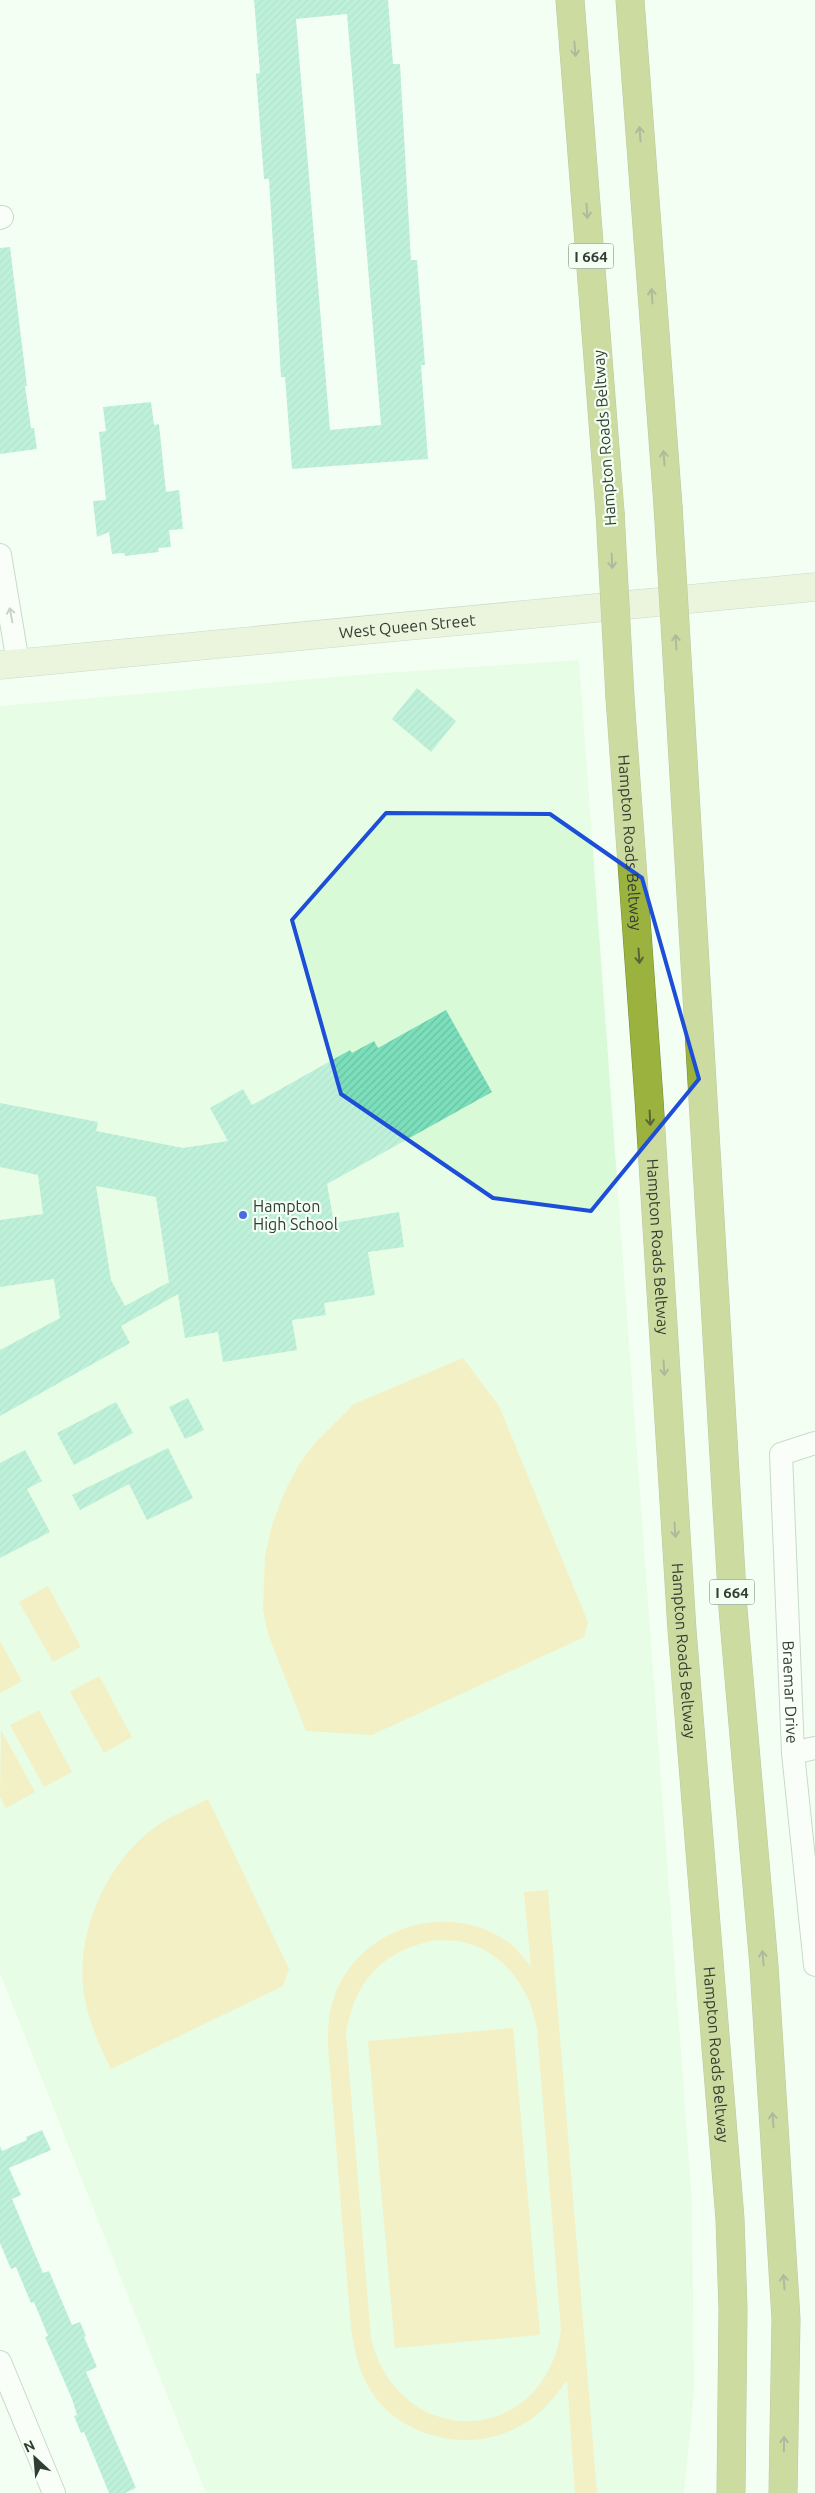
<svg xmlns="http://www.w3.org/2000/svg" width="815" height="2493" font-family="Ubuntu,sans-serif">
	<defs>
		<pattern id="building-hatch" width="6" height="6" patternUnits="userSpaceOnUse" patternTransform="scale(1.25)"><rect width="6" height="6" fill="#7bdfbc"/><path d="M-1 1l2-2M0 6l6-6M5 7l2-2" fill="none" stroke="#6bc0a2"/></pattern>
	</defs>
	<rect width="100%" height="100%" fill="#f4fff3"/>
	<polygon fill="#d8fad6" points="579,660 692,2202 694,2393 684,2493 206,2493 0,1973 0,706 369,674"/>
	<g fill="#f3dd8e" fill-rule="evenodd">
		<polygon points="463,1358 499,1406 588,1622 584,1637 372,1735 306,1731 268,1634 263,1610 265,1556 272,1525 284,1493 298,1466 315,1443 354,1404"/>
		<polygon points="48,1586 81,1647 53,1662 19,1602"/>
		<polygon points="0,1641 22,1681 0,1693"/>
		<polygon points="99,1676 132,1737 104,1753 70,1692"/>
		<polygon points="39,1710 72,1772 44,1787 10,1725"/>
		<polygon points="1,1730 35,1792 6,1808 0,1797"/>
		<path d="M208 1799 289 1969 283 1986 111 2069C99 2045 88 2020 84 1994 75 1935 105 1866 151 1830 168 1817 188 1809 208 1799Z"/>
		<path d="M548 1890 597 2493H575L567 2380C552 2401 537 2419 512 2430 462 2453 395 2435 368 2386 358 2368 354 2348 351 2328L328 2046C328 2031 328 2016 333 2001 354 1929 447 1898 508 1942 517 1949 524 1958 531 1967L524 1892ZM436 1940C445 1941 455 1940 463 1942 505 1952 530 1989 537 2029L561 2330C545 2447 400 2453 371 2339L346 2033C355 1980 383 1950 436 1940Z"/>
		<polygon points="513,2028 540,2335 395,2348 368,2041"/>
	</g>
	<g fill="url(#building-hatch)" fill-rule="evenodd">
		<path d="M254 0H388L393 64H400L411 260H417L425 365H421L428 459 292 469 285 377H281L269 179H264L256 74 260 73ZM347 14 381 425 330 430 296 19Z"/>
		<polygon points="10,247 27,386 25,386 31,428 34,428 37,449 0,454 0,248"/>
		<polygon points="151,402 154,425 159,424 166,492 179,490 183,529 169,530 171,547 158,548 159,552 125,556 124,553 112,554 109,532 97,537 93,501 106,500 99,432 106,431 103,407"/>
		<polygon points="417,688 456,721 431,752 392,719"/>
		<path d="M446 1010 492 1092 327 1184 334 1223 399 1212 404 1247 368 1252 375 1295 324 1303 326 1315 292 1320 297 1350 223 1362 218 1332 185 1338 178 1294 121 1326 130 1343 0 1416V1350L60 1318 54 1279 0 1287V1220L43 1214 38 1175 0 1167V1103L98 1122 96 1131 183 1148 228 1141 210 1108 243 1089 252 1105 350 1050 352 1053 374 1041 378 1048ZM96 1186 156 1197 169 1282 125 1306 111 1280Z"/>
		<polygon points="188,1398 204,1430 185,1439 169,1407"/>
		<polygon points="116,1402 133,1433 74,1465 57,1433"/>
		<polygon points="168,1448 193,1498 147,1520 129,1484 80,1510 72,1495"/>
		<polygon points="25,1450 42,1481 27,1489 50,1532 0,1558 0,1463"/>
		<polygon points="42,2130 51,2150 9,2168 21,2195 12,2199 43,2273 49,2271 72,2325 80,2322 86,2336 84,2337 97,2367 86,2372 136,2488 125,2493 109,2493 84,2432 81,2433 74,2416 77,2415 72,2399 45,2337 48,2336 34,2302 31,2303 16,2267 11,2269 0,2243 0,2146 2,2151 27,2140 26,2137"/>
	</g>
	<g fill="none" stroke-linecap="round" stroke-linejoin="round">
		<defs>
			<g id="minor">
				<polyline points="0,218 2,217"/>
				<polyline points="0,555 18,663"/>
				<path id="s1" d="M815 1443 781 1454 793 1753 815 1965"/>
				<polyline points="793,1753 815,1748"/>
				<polyline points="0,2362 54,2493"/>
			</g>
			<g id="secondary">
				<path id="s2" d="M0 665 815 587"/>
			</g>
			<g id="motorway">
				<polyline points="570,0 610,512"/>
				<polyline points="630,0 668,506"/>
				<polyline points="679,691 733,1609 764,1966 786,2319 783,2493"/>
				<path id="s3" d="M620 698 649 1099 682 1630 730 2219 733 2309 731 2493"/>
			</g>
		</defs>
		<use href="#minor" stroke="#94ae93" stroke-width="24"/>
		<use href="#secondary" stroke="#94ae93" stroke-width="29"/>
		<use href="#motorway" stroke="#77893a" stroke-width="29"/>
		<use href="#minor" stroke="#fff" stroke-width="22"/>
		<use href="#secondary" stroke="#e1e8c5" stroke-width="28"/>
		<use href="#motorway" stroke="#9cb23e" stroke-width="28"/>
		<defs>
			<g id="motorway-bridge">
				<polyline points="668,506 679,691"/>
				<polyline points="610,512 620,698"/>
			</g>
		</defs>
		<use href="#motorway-bridge" stroke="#77893a" stroke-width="29" stroke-linecap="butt"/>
		<use href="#motorway-bridge" stroke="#9cb23e" stroke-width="28"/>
	</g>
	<defs><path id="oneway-shaft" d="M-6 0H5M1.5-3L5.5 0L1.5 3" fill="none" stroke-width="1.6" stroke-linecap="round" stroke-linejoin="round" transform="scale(1.25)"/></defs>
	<g stroke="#576636">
		<use href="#oneway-shaft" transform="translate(575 49) rotate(85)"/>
		<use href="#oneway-shaft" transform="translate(640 134) rotate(-94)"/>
		<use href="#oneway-shaft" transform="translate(587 211) rotate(86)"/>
		<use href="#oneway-shaft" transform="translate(652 296) rotate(-94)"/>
		<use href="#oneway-shaft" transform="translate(664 458) rotate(-94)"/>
		<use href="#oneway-shaft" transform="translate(612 561) rotate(87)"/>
		<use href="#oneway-shaft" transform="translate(676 642) rotate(-93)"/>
		<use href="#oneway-shaft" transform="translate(639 956) rotate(86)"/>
		<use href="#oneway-shaft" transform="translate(650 1118) rotate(87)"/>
		<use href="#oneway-shaft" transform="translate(664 1368) rotate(86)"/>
		<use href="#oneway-shaft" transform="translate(675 1530) rotate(86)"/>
		<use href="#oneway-shaft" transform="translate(763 1958) rotate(-95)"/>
		<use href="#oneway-shaft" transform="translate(773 2120) rotate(-94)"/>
		<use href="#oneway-shaft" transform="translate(784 2282) rotate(-94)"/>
		<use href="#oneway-shaft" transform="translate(784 2444) rotate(-89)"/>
	</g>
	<use stroke="#989e98" href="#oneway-shaft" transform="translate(11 615) rotate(-101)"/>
	<path d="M0 0H815V2493H0ZM386 813 550 814 642 878 699 1079 591 1211 493 1198 341 1094 292 920Z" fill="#f4fff3" fill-opacity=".55" fill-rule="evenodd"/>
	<path fill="none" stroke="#1d4ed8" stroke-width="4" stroke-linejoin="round" d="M386 813 550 814 642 878 699 1079 591 1211 493 1198 341 1094 292 920Z"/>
	<circle fill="#496de0" stroke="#f4fff3" stroke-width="2" cx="243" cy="1215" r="5"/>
	<g text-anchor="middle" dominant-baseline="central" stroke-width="4.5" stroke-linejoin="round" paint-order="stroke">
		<g fill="#f4fff3" stroke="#6c776c" stroke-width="1">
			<rect x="568.5" y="243.5" width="45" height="25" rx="4"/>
			<rect x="709.5" y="1579.5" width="45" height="25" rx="4"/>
		</g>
		<g font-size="15" font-weight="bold" fill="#323d32">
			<text x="591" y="256">I 664</text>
			<text x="732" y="1592">I 664</text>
		</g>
		<g font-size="16" fill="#323d32" stroke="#f4fff3">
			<text transform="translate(604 438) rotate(-94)">Hampton Roads Beltway</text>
			<text stroke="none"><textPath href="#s2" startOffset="409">West Queen Street</textPath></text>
			<text stroke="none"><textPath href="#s3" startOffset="145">Hampton Roads Beltway</textPath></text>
			<text stroke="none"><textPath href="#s3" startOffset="550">Hampton Roads Beltway</textPath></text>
			<text stroke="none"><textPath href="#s3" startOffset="955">Hampton Roads Beltway</textPath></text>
			<text stroke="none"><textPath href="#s1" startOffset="274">Braemar Drive</textPath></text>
			<text stroke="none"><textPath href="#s3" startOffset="1360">Hampton Roads Beltway</textPath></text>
		</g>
		<g font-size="16" fill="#323d32" stroke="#f4fff3" text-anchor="start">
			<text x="253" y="1206">Hampton<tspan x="253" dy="18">High School</tspan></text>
		</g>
	</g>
	<g transform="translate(35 2458) rotate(334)" stroke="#f4fff3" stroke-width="4" paint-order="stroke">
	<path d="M0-4L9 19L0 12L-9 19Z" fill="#323d32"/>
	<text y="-8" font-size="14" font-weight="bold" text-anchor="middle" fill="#323d32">N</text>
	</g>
</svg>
